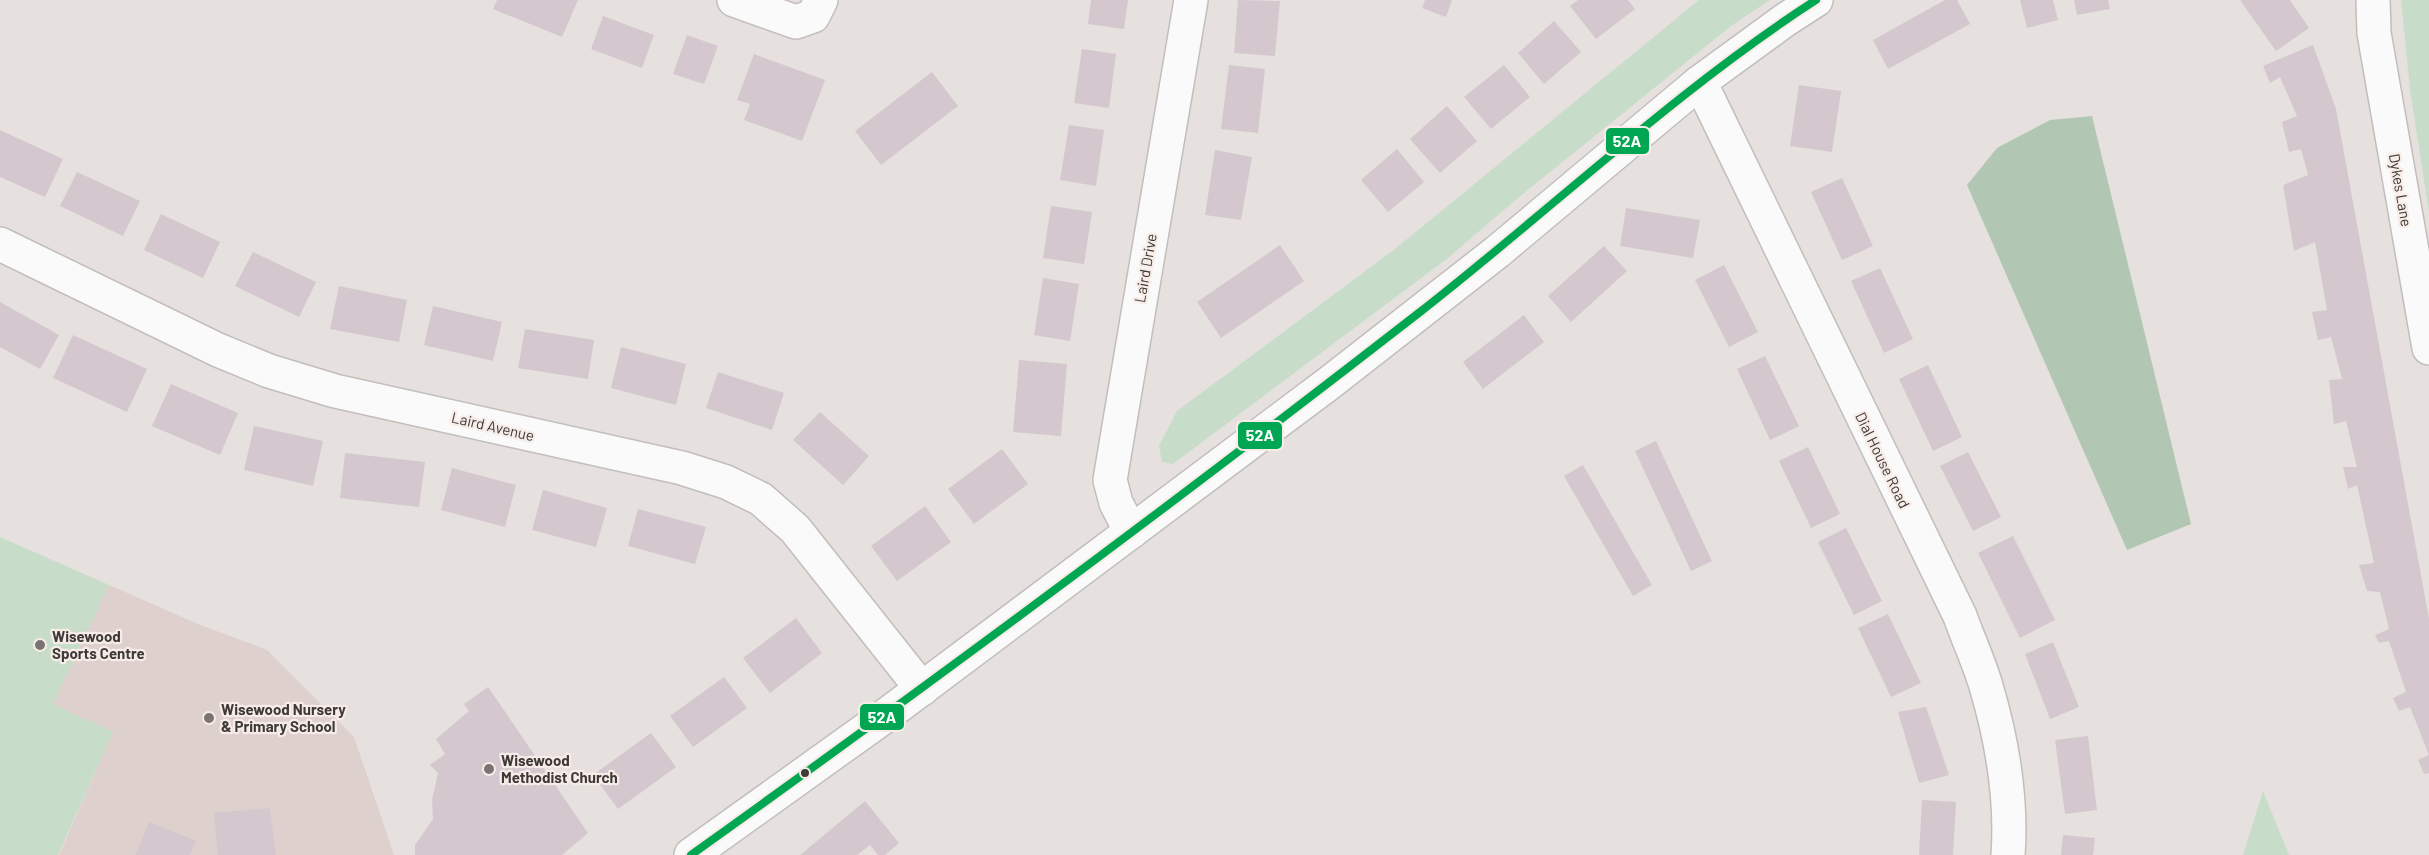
<svg xmlns="http://www.w3.org/2000/svg" width="2429" height="855" font-family="Barlow,sans-serif">
	<rect width="100%" height="100%" fill="#e6e0de"/>
	<polygon fill="#ded0cd" points="109,585 198,624 267,650 354,737 394,855 59,855 113,732 52,705"/>
	<g fill="#c7ddc9">
		<polygon points="1699,0 1770,0 1731,26 1513,202 1448,258 1173,464 1162,462 1159,446 1177,411 1395,249"/>
		<polygon points="2401,0 2429,0 2429,212 2410,90"/>
		<polygon points="0,537 109,585 53,704 113,732 58,855 0,855"/>
		<polygon points="2263,791 2289,855 2243,855"/>
	</g>
	<polygon fill="#b1c7b3" points="2092,116 2191,524 2127,550 1967,185 1997,148 2050,120"/>
	<g fill="#d4c8ce">
		<polygon points="497,0 578,0 562,37 493,9"/>
		<polygon points="1091,0 1128,0 1124,29 1088,24"/>
		<polygon points="1238,0 1280,1 1275,56 1234,53"/>
		<polygon points="1425,0 1452,0 1446,17 1422,8"/>
		<polygon points="1578,0 1628,0 1635,9 1596,39 1570,6"/>
		<polygon points="1945,0 1957,0 1970,24 1888,69 1873,40"/>
		<polygon points="2020,0 2053,0 2058,20 2027,28"/>
		<polygon points="2074,0 2108,0 2110,9 2077,15"/>
		<polygon points="2240,0 2290,0 2309,28 2276,51"/>
		<polygon points="603,16 654,35 642,68 591,49"/>
		<polygon points="1554,21 1581,52 1544,84 1518,53"/>
		<polygon points="687,35 718,46 704,84 673,74"/>
		<polygon points="2313,45 2336,109 2429,619 2429,755 2410,707 2399,711 2393,698 2406,692 2389,641 2379,643 2375,635 2389,629 2380,592 2367,591 2359,565 2374,563 2357,485 2348,489 2343,467 2357,467 2346,421 2334,424 2329,380 2342,379 2331,337 2318,340 2312,312 2327,310 2315,242 2294,251 2283,185 2308,175 2301,149 2289,152 2282,122 2297,116 2280,77 2270,83 2263,66"/>
		<polygon points="1082,49 1116,54 1109,108 1074,103"/>
		<polygon points="754,54 825,80 802,141 744,120 750,104 737,100"/>
		<polygon points="1229,65 1265,69 1258,133 1221,129"/>
		<polygon points="1504,65 1530,97 1491,129 1464,97"/>
		<polygon points="932,72 958,106 881,165 855,131"/>
		<polygon points="1799,85 1841,91 1832,152 1790,146"/>
		<polygon points="1447,106 1477,141 1440,173 1410,139"/>
		<polygon points="1069,125 1104,130 1096,186 1060,180"/>
		<polygon points="0,130 63,159 45,197 0,177"/>
		<polygon points="1397,149 1424,182 1388,212 1361,180"/>
		<polygon points="1215,150 1252,157 1241,220 1205,215"/>
		<polygon points="77,172 140,201 123,236 60,206"/>
		<polygon points="1842,178 1873,246 1842,260 1811,192"/>
		<polygon points="1051,206 1092,212 1084,264 1043,258"/>
		<polygon points="1626,208 1700,220 1693,258 1620,246"/>
		<polygon points="161,214 220,242 203,278 144,250"/>
		<polygon points="1280,245 1304,281 1221,338 1197,302"/>
		<polygon points="1604,246 1627,271 1571,322 1548,296"/>
		<polygon points="253,252 316,282 299,317 235,286"/>
		<polygon points="1724,265 1758,332 1729,347 1695,280"/>
		<polygon points="1880,268 1913,339 1884,353 1851,281"/>
		<polygon points="1043,278 1079,284 1070,341 1034,335"/>
		<polygon points="339,286 407,300 399,342 330,329"/>
		<polygon points="0,302 59,335 40,369 0,347"/>
		<polygon points="433,306 502,322 493,361 424,345"/>
		<polygon points="1524,315 1544,342 1483,389 1463,362"/>
		<polygon points="525,329 594,340 588,379 518,368"/>
		<polygon points="73,335 147,369 127,412 53,378"/>
		<polygon points="621,347 686,364 676,405 611,388"/>
		<polygon points="1765,356 1799,426 1770,440 1737,369"/>
		<polygon points="1019,360 1067,364 1061,436 1013,432"/>
		<polygon points="1928,365 1962,437 1933,451 1899,379"/>
		<polygon points="718,372 784,393 772,430 706,408"/>
		<polygon points="171,384 238,413 220,455 152,426"/>
		<polygon points="820,412 869,456 843,485 793,440"/>
		<polygon points="254,426 323,441 313,486 244,470"/>
		<polygon points="1656,441 1712,561 1691,571 1635,451"/>
		<polygon points="1808,447 1840,514 1811,528 1779,461"/>
		<polygon points="1002,449 1028,484 974,524 948,489"/>
		<polygon points="1968,452 2001,517 1973,531 1940,466"/>
		<polygon points="345,453 425,462 419,507 340,498"/>
		<polygon points="1583,465 1652,585 1633,596 1564,476"/>
		<polygon points="452,468 516,485 505,527 441,510"/>
		<polygon points="543,490 607,508 596,547 532,530"/>
		<polygon points="925,506 951,542 897,581 871,546"/>
		<polygon points="638,509 706,527 695,564 628,546"/>
		<polygon points="1846,528 1882,601 1854,615 1818,542"/>
		<polygon points="2013,536 2055,620 2020,638 1978,553"/>
		<polygon points="1888,614 1921,683 1891,697 1858,628"/>
		<polygon points="796,618 822,653 770,693 743,658"/>
		<polygon points="2053,642 2079,707 2050,719 2025,654"/>
		<polygon points="724,677 747,708 693,747 670,716"/>
		<polygon points="488,687 588,833 562,855 415,855 415,845 433,819 432,800 438,773 430,765 445,754 436,739 469,711 464,704"/>
		<polygon points="1926,707 1949,775 1919,783 1898,712"/>
		<polygon points="651,733 676,767 618,809 593,775"/>
		<polygon points="2088,736 2097,810 2065,814 2055,740"/>
		<polygon points="2429,755 2429,773 2424,774 2418,760"/>
		<polygon points="1922,800 1956,802 1953,855 1919,855"/>
		<polygon points="865,801 899,843 885,855 878,855 870,845 857,855 800,855"/>
		<polygon points="270,808 276,855 218,855 214,813"/>
		<polygon points="149,822 196,841 190,855 135,855"/>
		<polygon points="2063,835 2095,838 2093,855 2061,855"/>
	</g>
	<g fill="none" stroke-linecap="round" stroke-linejoin="round">
		<defs>
			<g id="minor">
				<polyline points="734,0 796,22 813,16 821,0"/>
				<polyline points="2373,0 2374,33 2429,348"/>
				<path d="M1700 82 1960 616C1968 639 1979 662 1986 686 2002 740 2012 799 2008 855"/>
				<polyline points="0,244 218,350 269,371 335,391 682,468 726,482 761,499 795,529 922,689"/>
				<polyline points="1131,532 1116,503 1110,480 1191,0"/>
				<polyline points="691,855 885,716 1328,384 1497,252 1700,82 1785,20 1816,0"/>
			</g>
		</defs>
		<use href="#minor" stroke="#c2bebc" stroke-width="36"/>
		<use href="#minor" stroke="#fbfafa" stroke-width="33"/>
		<defs>
			<path id="bus-1" d="M691 855C937 679 1181 498 1420 312 1552 209 1675 91 1816 0"/>
		</defs>
		<use href="#bus-1" stroke="#f7ece7" stroke-width="12"/>
		<use href="#bus-1" stroke="#00a651" stroke-width="8"/>
	</g>
	<g fill="#797472" stroke="#f7ece7" stroke-width="2">
		<circle cx="40" cy="645" r="6"/>
		<circle cx="209" cy="718" r="6"/>
		<circle cx="489" cy="769" r="6"/>
	</g>
	<circle fill="#3e3a38" stroke="#f7ece7" stroke-width="2" cx="805" cy="773" r="5"/>
	<g text-anchor="middle" dominant-baseline="central" stroke-width="4.5" stroke-linejoin="round" paint-order="stroke">
		<g font-size="15" fill="#3e3a38" stroke="#f7ece7">
			<text transform="translate(2401 190) rotate(80)">Dykes Lane</text>
			<text transform="translate(1145 268) rotate(-80)">Laird Drive</text>
			<text transform="translate(493 426) rotate(13)">Laird Avenue</text>
			<text transform="translate(1883 460) rotate(64)">Dial House Road</text>
		</g>
		<g font-size="15" font-weight="bold" fill="#3e3a38" stroke="#f7ece7" text-anchor="start">
			<text x="52" y="636">Wisewood<tspan x="52" dy="17">Sports Centre</tspan></text>
			<text x="221" y="709">Wisewood Nursery<tspan x="221" dy="17">&amp; Primary School</tspan></text>
			<text x="501" y="760">Wisewood<tspan x="501" dy="17">Methodist Church</tspan></text>
		</g>
	</g>
	<g stroke="#f7ece7" stroke-width="2">
		<rect x="1605" y="127" width="45" height="28" rx="6" fill="#00a651"/>
		<rect x="1237" y="421" width="46" height="29" rx="6" fill="#00a651"/>
		<rect x="859" y="703" width="46" height="28" rx="6" fill="#00a651"/>
	</g>
	<g font-size="16" text-anchor="middle" font-weight="bold" fill="#fff">
		<text x="1627" y="147">52A</text>
		<text x="1260" y="441">52A</text>
		<text x="882" y="723">52A</text>
	</g>
</svg>
